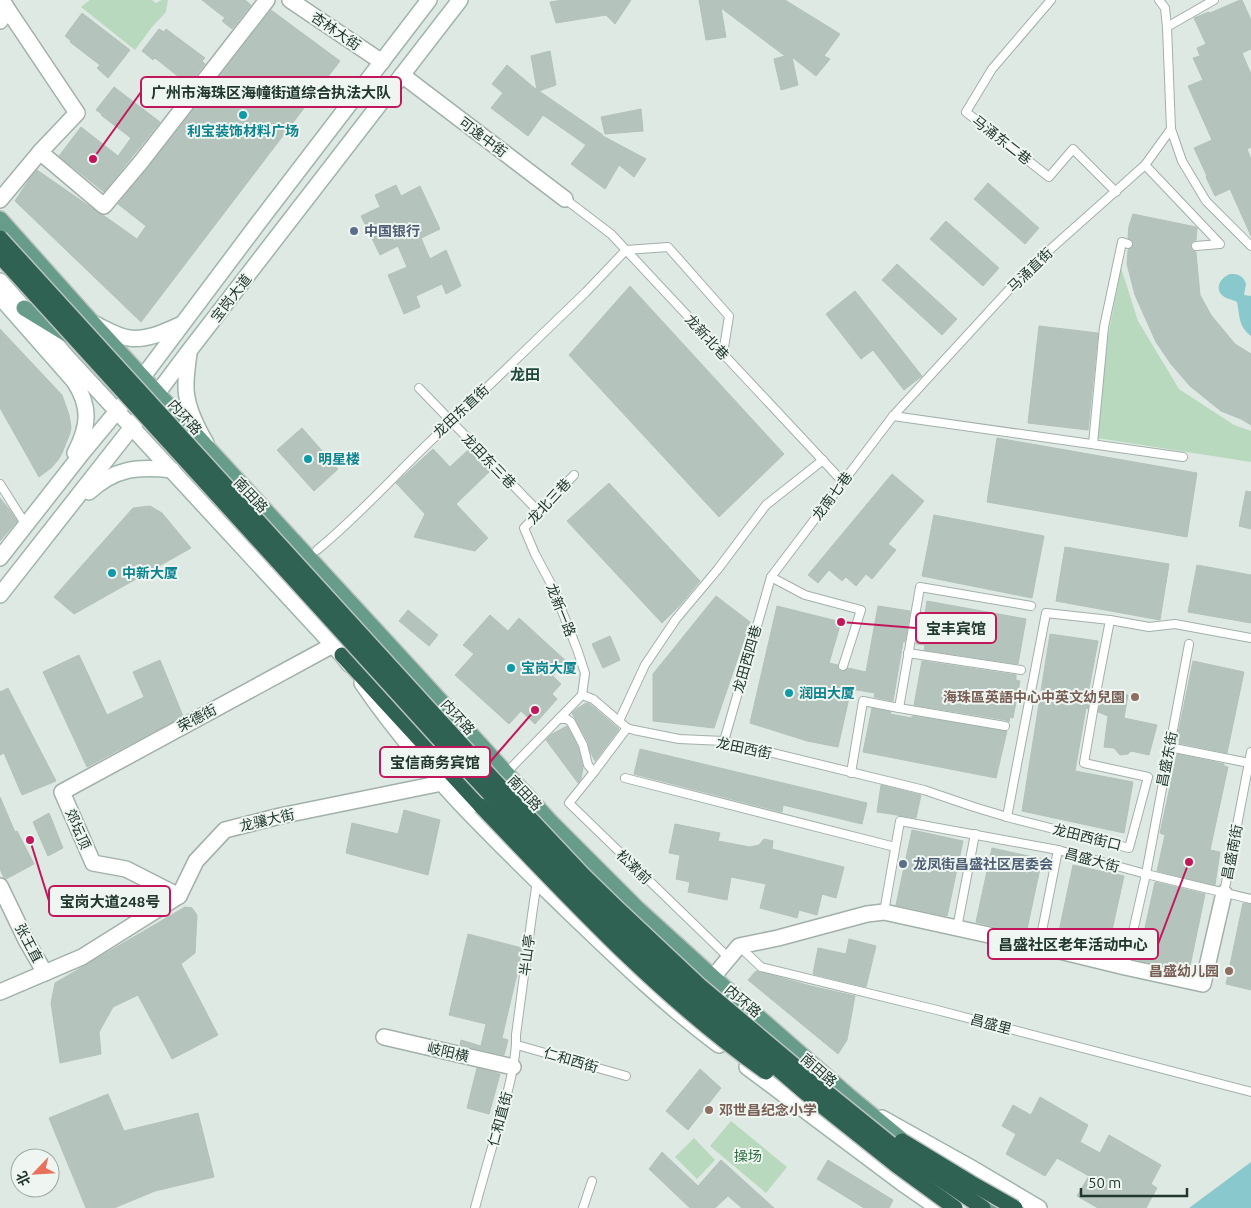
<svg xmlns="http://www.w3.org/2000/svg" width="1251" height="1208" font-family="Ubuntu,'Noto Sans SC',sans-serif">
	<rect width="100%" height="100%" fill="#dfe9e3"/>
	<g fill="#b8d9be">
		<polygon points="90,0 152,0 156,3 162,0 168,0 166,12 152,27 135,50 81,7"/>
		<polygon points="1121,268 1138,321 1179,389 1234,425 1251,431 1251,462 1097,438 1106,347"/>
		<polygon points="731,1121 787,1167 766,1193 710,1146"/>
		<polygon points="694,1138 715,1160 697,1179 675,1157"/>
	</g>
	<g fill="#89c8cc">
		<path d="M1230 274C1238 274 1243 275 1246 284L1244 295 1251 296V336C1238 326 1240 316 1237 302 1232 299 1225 299 1221 294 1215 286 1222 277 1230 274Z"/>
		<polygon points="1251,1162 1251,1208 1189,1208"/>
	</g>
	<g fill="#b4c4bc" stroke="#b2c2ba">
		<polygon points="202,0 245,0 251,5 232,29 222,21 225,18"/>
		<polygon points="563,0 631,0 615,24 606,15 556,23 550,2"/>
		<polygon points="699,0 785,0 840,34 824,56 830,59 816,76 792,57 798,85 781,90 774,59 785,56 721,8 726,37 706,40"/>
		<polygon points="1240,0 1242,0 1251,20 1251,49 1242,53 1251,74 1251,147 1247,149 1251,159 1251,236 1230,189 1215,196 1206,177 1207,176 1194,148 1212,140 1188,86 1203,80 1193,58 1200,56 1197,48 1206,44 1194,18 1209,12 1210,13"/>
		<polygon points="271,10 340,61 141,322 15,201 28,181 37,170 89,206 98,213 103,215 137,239 146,226 118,204 148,168"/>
		<polygon points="82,13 130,50 108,78 97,68 100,65 70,42 71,41 65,36"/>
		<polygon points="159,29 164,32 166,29 205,58 202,61 205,64 186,88 176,80 179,77 155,58 153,60 142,51"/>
		<polygon points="550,51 556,85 539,91 603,135 601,135 646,159 634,177 619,165 605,189 571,164 586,145 543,115 528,136 491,108 503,93 492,84 507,65 537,90 531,56"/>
		<polygon points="114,87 160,122 104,192 59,156 81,127 118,156 131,138 101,115 102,114 96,110"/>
		<polygon points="641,109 643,131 605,134 601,117"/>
		<polygon points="988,183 1039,228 1025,244 974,199"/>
		<polygon points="396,185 401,196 420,186 440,229 421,238 430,259 446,250 461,286 446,294 442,284 416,296 420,307 404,314 388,275 407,267 398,246 380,255 361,216 380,207 375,195"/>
		<polygon points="1133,214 1196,227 1197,228 1196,240 1192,242 1190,246 1192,250 1196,252 1200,295 1211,315 1235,344 1251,354 1251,425 1241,419 1221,411 1190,386 1171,364 1156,342 1135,295 1127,264 1128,250 1131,248 1133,245 1132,241 1128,238 1129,226"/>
		<polygon points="946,221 999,268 983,286 930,239"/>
		<polygon points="897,264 957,319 942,335 882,280"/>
		<polygon points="630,286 784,454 719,517 569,355"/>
		<polygon points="855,291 922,376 904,390 873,350 861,359 826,314"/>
		<polygon points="1039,326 1098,333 1088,430 1028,423"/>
		<polygon points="0,329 62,395 69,415 71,427 70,433 62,453 58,460 51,468 39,477 0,408"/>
		<polygon points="302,428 338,469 314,491 277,450"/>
		<polygon points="997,438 1197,473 1187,537 987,502"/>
		<polygon points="433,449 450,467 469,449 490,471 456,504 488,538 475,551 414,537 425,514 396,483"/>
		<polygon points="892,474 924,501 888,544 896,550 872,579 866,574 856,586 846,577 842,581 829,570 818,583 808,575"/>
		<polygon points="609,483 700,581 680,605 662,623 567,521"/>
		<polygon points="1246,491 1251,492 1251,529 1239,526"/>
		<polygon points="0,498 9,509 17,521 0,541"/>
		<polygon points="150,506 162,513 191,548 74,614 54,597 133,508"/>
		<polygon points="934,515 1044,536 1032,598 922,576"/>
		<polygon points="1065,547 1169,564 1160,620 1056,601"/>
		<polygon points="1197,565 1251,575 1251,623 1188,612"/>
		<polygon points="716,596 750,622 714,728 653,721 653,674"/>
		<polygon points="927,601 1026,619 1018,664 924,650 925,645 916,644 921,613 925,614"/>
		<polygon points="777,606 841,622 829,663 838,665 839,670 844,672 848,668 866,672 878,606 910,611 905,642 903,642 893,701 874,697 875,693 851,689 838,747 807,741 750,723"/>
		<polygon points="408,610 438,635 429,646 399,621"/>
		<polygon points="490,615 508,631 519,618 566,661 553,676 561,684 552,694 557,699 535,724 521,711 509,724 455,675 474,654 463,645"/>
		<polygon points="1050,634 1098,641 1089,689 1091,689 1088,709 1086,708 1075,771 1133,782 1124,833 1022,811"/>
		<polygon points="610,636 620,660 603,668 592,644"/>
		<polygon points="79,655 107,715 144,697 133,672 160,660 183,716 87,767 43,672"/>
		<polygon points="922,661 1016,675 1016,680 1020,681 1013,718 1010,717 1009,722 1006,720 914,705"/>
		<polygon points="1193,661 1244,672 1227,753 1179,743 1180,739 1177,739"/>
		<polygon points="8,688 56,781 22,795 4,753 0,755 0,692"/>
		<polygon points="1102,691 1128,695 1124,718 1157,725 1149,755 1131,751 1128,754 1120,755 1114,748 1104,747 1108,716 1098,712"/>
		<polygon points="586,703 590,704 619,729 595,761 590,751 588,742 572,713 578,708"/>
		<polygon points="872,708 891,712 890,714 912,718 912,716 1007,731 996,778 863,752"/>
		<polygon points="567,726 578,747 583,768 581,779 578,783 546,740 552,734"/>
		<polygon points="640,749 867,803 862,824 783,805 782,812 634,774"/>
		<polygon points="1177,754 1224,764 1224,766 1228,767 1210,850 1220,852 1215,885 1157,871 1165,835 1160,833"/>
		<polygon points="881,785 921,795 916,818 877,812"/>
		<polygon points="0,797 15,832 17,831 34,864 6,879 4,878 0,869"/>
		<polygon points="404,810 440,820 428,875 346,853 352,823 398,834"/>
		<polygon points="49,813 63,848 48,856 33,822"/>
		<polygon points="675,824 720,833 718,841 750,847 759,845 764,839 773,841 772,849 844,867 836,898 822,894 817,915 799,910 797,918 760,908 766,884 731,877 727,900 688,892 690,882 676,879 680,855 669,853"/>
		<polygon points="912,830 963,841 947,916 896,905"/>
		<polygon points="992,848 1042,859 1026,934 976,922"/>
		<polygon points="1073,865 1124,876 1107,953 1057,941"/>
		<polygon points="1155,882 1205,894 1189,971 1138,960"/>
		<polygon points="1243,903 1251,904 1251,990 1226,984"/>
		<polygon points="185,907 192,908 197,915 195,953 181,964 218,1035 172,1059 138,995 113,1007 99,1032 101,1054 60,1063 51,1003 55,983"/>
		<polygon points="468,934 522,948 520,961 502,1038 508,1040 504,1055 460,1045 461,1040 481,1046 486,1024 449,1015"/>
		<polygon points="849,939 876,946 866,987 813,974 818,948 846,954"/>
		<polygon points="756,971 811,986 855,996 847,1040 838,1054 748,980"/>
		<polygon points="477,1068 500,1074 489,1114 467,1108"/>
		<polygon points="700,1069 721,1088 688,1130 666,1111"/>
		<polygon points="108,1094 124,1131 198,1113 214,1177 155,1191 114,1208 86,1208 49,1118"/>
		<polygon points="1040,1097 1088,1125 1080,1142 1100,1153 1109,1135 1161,1165 1151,1184 1157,1188 1146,1208 1098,1208 1077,1196 1089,1176 1057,1158 1045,1176 1006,1154 1016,1134 1002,1126 1013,1105 1031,1115"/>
		<polygon points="662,1152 698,1186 721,1160 774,1208 742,1208 728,1196 715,1208 690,1208 649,1169"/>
		<polygon points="828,1160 893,1200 889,1208 864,1208 817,1179"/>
	</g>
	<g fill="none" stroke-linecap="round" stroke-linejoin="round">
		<defs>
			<g id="lane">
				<polyline points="1051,0 992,69 966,112 1049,177 1073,149 1116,192"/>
				<polyline points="1167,27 1214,0"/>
				<polyline points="1171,129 1182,161 1206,201 1251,246"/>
				<polyline points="1145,165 1220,244 1196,246"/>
				<polyline points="565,199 611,234 843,482"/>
				<polyline points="419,388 539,512"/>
				<polyline points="893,416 1183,457"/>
				<polyline points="1093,444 1104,327 1122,242 1128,244"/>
				<polyline points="574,475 524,528 535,554 558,597 562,611 577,649 585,673 582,695"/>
				<polyline points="0,484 26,525"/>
				<path d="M317 550C365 511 405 463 451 422L586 292 626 250 668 247 729 316 723 354"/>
				<polyline points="771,577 805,595 861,610 843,666"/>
				<polyline points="908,653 1021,670"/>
				<polyline points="899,708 1005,726"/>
				<polyline points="559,719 567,719 571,722 583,745 588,765 594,772"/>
				<polyline points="619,721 645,665 676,619 718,569 766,505 823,460"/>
				<polyline points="627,728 594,772 569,803 729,958"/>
				<polyline points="724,741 771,577 893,416 1027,270 1145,165 1171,129 1167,27 1165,8 1159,0"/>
				<polyline points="1169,747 1249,763"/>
				<polyline points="506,773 582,695 593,699 627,728 634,730 679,739 724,741 924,790 974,807 1007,817 1129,848 1148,777 1084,763 1097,688 1110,620 1149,627 1175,624 1251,638"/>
				<polyline points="851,773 863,701 899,708 920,587 1031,606"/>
				<polyline points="625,778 895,847"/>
				<polyline points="1007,817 1046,613 1110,620"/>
				<polyline points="1224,893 1251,752"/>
				<polyline points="884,912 900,821 1058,850 1146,874 1251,899"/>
				<polyline points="957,928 975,834"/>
				<polyline points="739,946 761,967 933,1009 1251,1092"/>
				<polyline points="1039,946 1058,850"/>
				<polyline points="1125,967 1146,874 1189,644"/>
				<polyline points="517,1045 626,1076"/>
				<path d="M475 1208C483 1178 492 1148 500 1119 507 1095 517 1060 516 1035L532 915 537 881"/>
				<polyline points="583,1208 592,1181"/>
			</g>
			<g id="street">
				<polyline points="290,0 382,62"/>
				<polyline points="0,21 8,10 2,0"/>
				<polyline points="402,75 565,199"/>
				<polyline points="40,152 104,206 141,162 267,0"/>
				<polyline points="0,200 40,152 77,113 8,10"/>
				<polyline points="0,886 26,940 45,973"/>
				<polyline points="179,896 126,869 93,863 62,792 333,645"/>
				<polyline points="713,977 739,946 778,938 867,914 884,912 1039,946 1125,967 1203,984 1224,893"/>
				<polyline points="0,992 82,957 179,896 196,861 225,830 280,816 442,783"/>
				<polyline points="384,1037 513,1067"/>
			</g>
			<g id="secondary">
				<polyline points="0,281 66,356 342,655 349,664"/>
				<path d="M0 297 74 381C91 407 89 426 75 453"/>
				<path d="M93 323C104 328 116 336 129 338 147 341 166 331 182 324"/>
				<path d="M189 352C188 363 186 373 186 384 185 403 196 426 206 443"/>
				<polyline points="136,386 259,222 429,0"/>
				<path d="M89 492C115 468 138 466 172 470"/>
				<polyline points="0,558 83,452 122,405"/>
				<polyline points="0,595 132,427 189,351 460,0"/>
				<path d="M362 683C419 767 493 838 566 909 615 956 664 1004 719 1045"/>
				<polyline points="747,1067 902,1183 938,1208"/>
				<polyline points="882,1118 968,1166 1039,1208"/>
			</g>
			<g id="primary">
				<polyline points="0,219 92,322 418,676 551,822 638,909 713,977 849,1096 912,1148"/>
				<polyline points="24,308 70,336"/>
				<polyline points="974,1195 994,1208"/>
			</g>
			<polyline id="highway" points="342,655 481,806"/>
		</defs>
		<use href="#lane" stroke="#a2b0a9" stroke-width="10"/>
		<use href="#street" stroke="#a2b0a9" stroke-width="18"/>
		<use href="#secondary" stroke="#9fb4aa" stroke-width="18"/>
		<use href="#primary" stroke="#bcc3c1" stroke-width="18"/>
		<use href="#highway" stroke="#bcc3c1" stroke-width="18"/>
		<use href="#lane" stroke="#fff" stroke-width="8"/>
		<use href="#street" stroke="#fff" stroke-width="15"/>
		<use href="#secondary" stroke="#fff" stroke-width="15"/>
		<use href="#primary" stroke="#669c89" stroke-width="15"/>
		<use href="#highway" stroke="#2f6253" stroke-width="15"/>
		<defs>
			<g id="highway-bridge">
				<polyline points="0,238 492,778 583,875 618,909 700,986 814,1082 902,1153 983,1208"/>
				<polyline points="0,256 459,761 587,898 668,975 807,1094 896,1165 955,1208"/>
				<path d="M481 806C571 900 659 996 766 1072"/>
				<polyline points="902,1141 971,1183 1015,1208"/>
			</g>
		</defs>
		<use href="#highway-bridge" stroke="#bcc3c1" stroke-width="18" stroke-linecap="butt"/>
		<use href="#highway-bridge" stroke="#2f6253" stroke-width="15"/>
	</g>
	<g fill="#0f9aa8" stroke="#eff6f2" stroke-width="2">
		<circle cx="243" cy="115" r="5"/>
		<circle cx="308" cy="459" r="5"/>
		<circle cx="112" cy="573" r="5"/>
		<circle cx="511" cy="668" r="5"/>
		<circle cx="789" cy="693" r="5"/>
	</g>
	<g fill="#5c6f8a" stroke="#eff6f2" stroke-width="2">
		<circle cx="354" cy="231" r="5"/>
		<circle cx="903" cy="864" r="5"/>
	</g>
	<g fill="#8d6e63" stroke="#eff6f2" stroke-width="2">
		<circle cx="1135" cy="697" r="5"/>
		<circle cx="1229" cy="971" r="5"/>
		<circle cx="709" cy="1110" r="5"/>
	</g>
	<g text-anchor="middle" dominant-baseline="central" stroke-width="4" stroke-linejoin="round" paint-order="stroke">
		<g font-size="14" fill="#21382f" stroke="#eff6f2">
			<text transform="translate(336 31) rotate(34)">杏林大街</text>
			<text transform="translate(483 137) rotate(37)">可逸中街</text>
			<text transform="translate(1002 140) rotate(38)">马涌东二巷</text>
			<text transform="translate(1030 270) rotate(-44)">马涌直街</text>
			<text transform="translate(231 298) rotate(-52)">宝岗大道</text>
			<text transform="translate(707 337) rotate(47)">龙新北巷</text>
			<text transform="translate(461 411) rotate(-43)">龙田东直街</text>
			<text transform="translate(185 417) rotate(48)">内环路</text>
			<text transform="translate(489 461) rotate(46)">龙田东三巷</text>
			<text transform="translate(251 495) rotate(47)">南田路</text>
			<text transform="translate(832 496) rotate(-53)">龙南七巷</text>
			<text transform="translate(549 501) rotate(-47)">龙北三巷</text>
			<text transform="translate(561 610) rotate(68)">龙新一路</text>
			<text transform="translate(747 659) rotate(-74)">龙田西四巷</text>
			<text transform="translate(458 717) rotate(48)">内环路</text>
			<text transform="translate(197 718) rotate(-28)">荣德街</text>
			<text transform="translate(744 748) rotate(12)">龙田西街</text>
			<text transform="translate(1167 759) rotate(-79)">昌盛东街</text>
			<text transform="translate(525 793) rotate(47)">南田路</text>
			<text transform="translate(267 820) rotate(-13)">龙骧大街</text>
			<text transform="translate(78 829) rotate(66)">郊坛顶</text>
			<text transform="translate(1087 837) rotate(14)">龙田西街口</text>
			<text transform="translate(1232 852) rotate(-79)">昌盛南街</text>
			<text transform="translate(1092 860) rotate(15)">昌盛大街</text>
			<text transform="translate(634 867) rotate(44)">松漱前</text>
			<text transform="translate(29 943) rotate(62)">张王直</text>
			<text transform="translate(527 955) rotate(-83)">半山亭</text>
			<text transform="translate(743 1001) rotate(40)">内环路</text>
			<text transform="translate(991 1024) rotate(15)">昌盛里</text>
			<text transform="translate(448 1052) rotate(13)">岐阳横</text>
			<text transform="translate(571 1060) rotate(16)">仁和西街</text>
			<text transform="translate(819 1070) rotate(41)">南田路</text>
			<text transform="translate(500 1119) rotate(-75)">仁和直街</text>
		</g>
		<g font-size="14" font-weight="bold" fill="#0d838f" stroke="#eff6f2" text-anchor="start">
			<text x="243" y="131" text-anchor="middle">利宝装饰材料广场</text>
			<text x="318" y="459">明星楼</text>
			<text x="122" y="573">中新大厦</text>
			<text x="521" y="668">宝岗大厦</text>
			<text x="799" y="693">润田大厦</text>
		</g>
		<g font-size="14" font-weight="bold" fill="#4e5e75" stroke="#eff6f2" text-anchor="start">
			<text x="364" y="231">中国银行</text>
			<text x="913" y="864">龙凤街昌盛社区居委会</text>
		</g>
		<g font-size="14" font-weight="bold" fill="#785e54" stroke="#eff6f2" text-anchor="end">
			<text x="1125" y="697">海珠區英語中心中英文幼兒園</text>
			<text x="1219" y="971">昌盛幼儿园</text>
			<text x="719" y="1110" text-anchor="start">邓世昌纪念小学</text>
		</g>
		<g font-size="14" fill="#2e6c40" stroke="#eff6f2">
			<text x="748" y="1156">操场</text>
		</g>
		<g font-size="15" font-weight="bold" fill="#1e483a" stroke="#eff6f2">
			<text x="525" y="374">龙田</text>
		</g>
	</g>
	<path fill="none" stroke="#c2185b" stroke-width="2" d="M93 159L141 92M841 622L916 628M535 710L490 762M30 840L49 901M1189 862L1158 944"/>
	<g fill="#c2185b" stroke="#eff6f2" stroke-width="2">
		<circle cx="93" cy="159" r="5"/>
		<circle cx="841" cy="622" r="5"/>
		<circle cx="535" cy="710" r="5"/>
		<circle cx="30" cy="840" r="5"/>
		<circle cx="1189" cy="862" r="5"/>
	</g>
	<g fill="#eff6f2" stroke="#c2185b" stroke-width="2">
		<rect x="141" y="77" width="260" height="30" rx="5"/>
		<rect x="916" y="613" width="80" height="30" rx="5"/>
		<rect x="380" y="747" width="110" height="30" rx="5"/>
		<rect x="49" y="886" width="121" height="30" rx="5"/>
		<rect x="988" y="929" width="170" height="30" rx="5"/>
	</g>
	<g font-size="15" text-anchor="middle" font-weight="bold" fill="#21382f">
		<text x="271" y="98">广州市海珠区海幢街道综合执法大队</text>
		<text x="956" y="634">宝丰宾馆</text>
		<text x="435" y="768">宝信商务宾馆</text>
		<text x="110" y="907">宝岗大道248号</text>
		<text x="1073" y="950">昌盛社区老年活动中心</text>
	</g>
	<g transform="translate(35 1173) rotate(245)"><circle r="24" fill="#eff6f2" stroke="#9daaa4"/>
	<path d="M0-4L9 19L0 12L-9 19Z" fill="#e9715c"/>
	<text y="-8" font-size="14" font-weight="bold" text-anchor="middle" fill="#21382f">北</text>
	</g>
	<path d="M1081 1188v8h106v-8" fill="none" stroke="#21382f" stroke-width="2.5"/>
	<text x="1088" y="1188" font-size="15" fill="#21382f" stroke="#eff6f2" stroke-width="4" paint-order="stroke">50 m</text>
</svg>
